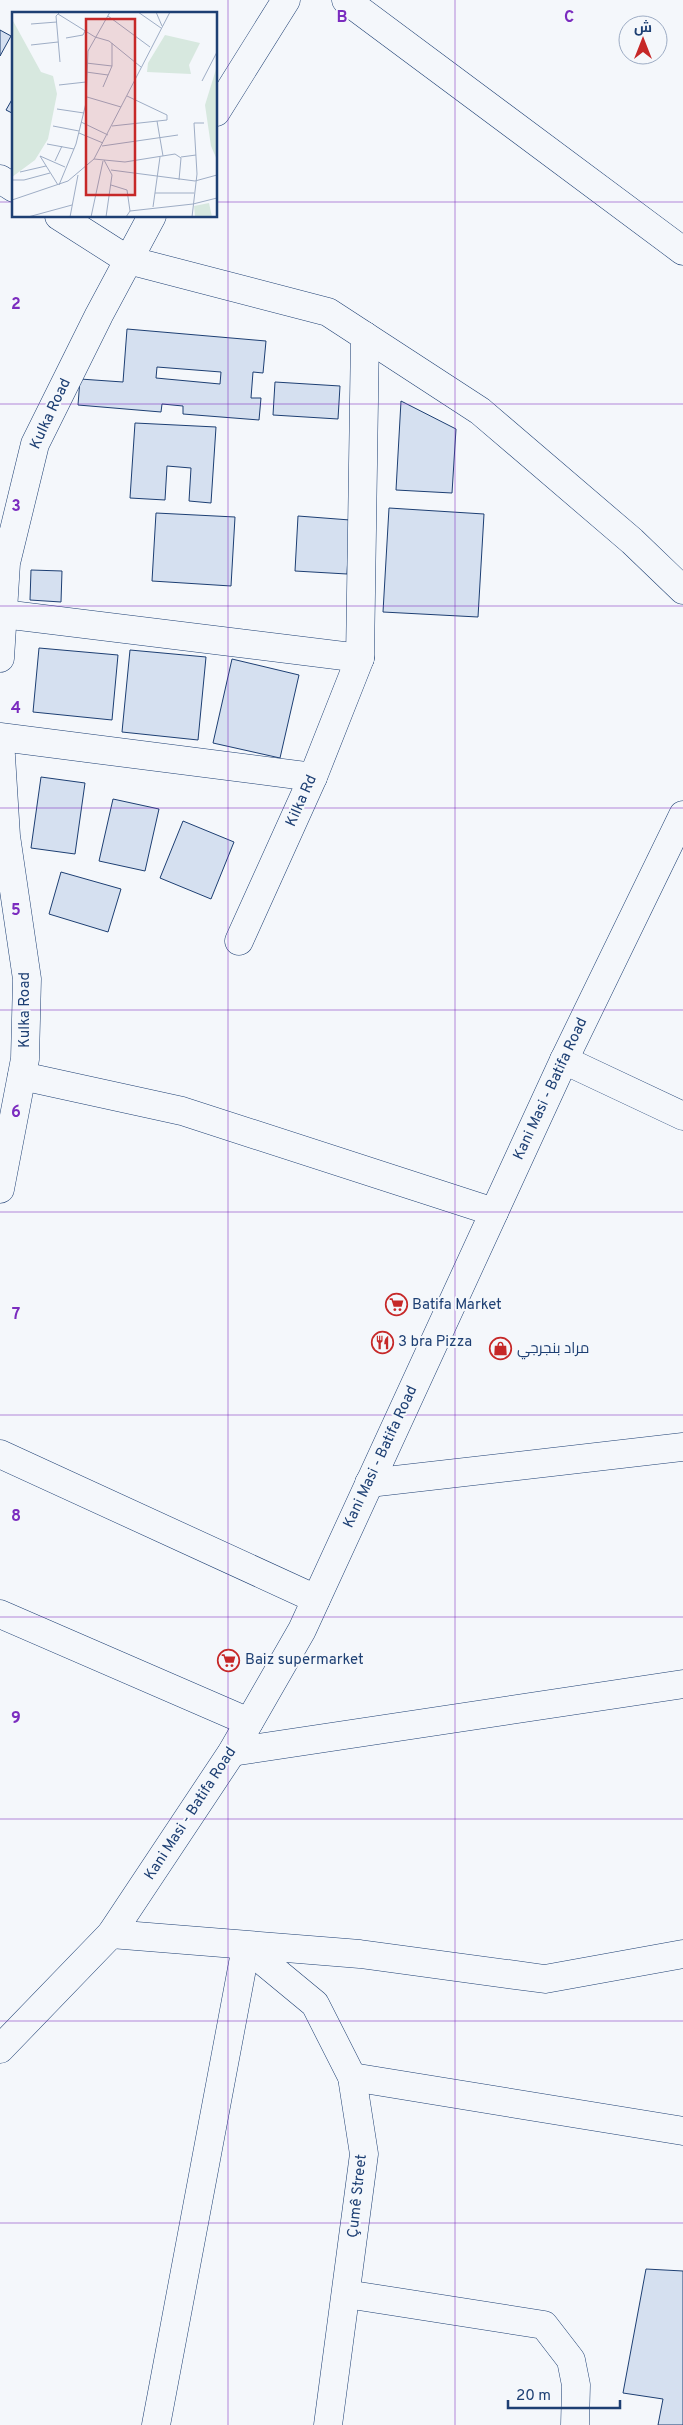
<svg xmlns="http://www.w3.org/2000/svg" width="683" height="2425" font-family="Overpass,Cairo,sans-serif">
	<rect width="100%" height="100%" fill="#f4f7fb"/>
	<g fill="#d5e0f0" stroke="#1d3f73" fill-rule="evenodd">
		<polygon points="0,30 11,36 0,56"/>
		<polygon points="14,96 14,114 6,110"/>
		<path d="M127 329 266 341 263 373 253 372 251 398H261L259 420 183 414V406L162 404 161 412 78 405 80 379 123 382ZM157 367 221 372 220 384 156 378Z"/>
		<polygon points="275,382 340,386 338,419 273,415"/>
		<polygon points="401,401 456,429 452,493 396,490"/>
		<polygon points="135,423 216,427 211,503 189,501 191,468 167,466 165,500 130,498"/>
		<polygon points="389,508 484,514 478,617 383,612"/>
		<polygon points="156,513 235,517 231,586 152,581"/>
		<polygon points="298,516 350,520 347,574 295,571"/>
		<polygon points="31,570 62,571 61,602 30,600"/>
		<polygon points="39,648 118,655 112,720 33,712"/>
		<polygon points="130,650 206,657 198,740 122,732"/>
		<polygon points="232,659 299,675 280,758 213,743"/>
		<polygon points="41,777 85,783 75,854 31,848"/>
		<polygon points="113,799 159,809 145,871 99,861"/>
		<polygon points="183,821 234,842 211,899 160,878"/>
		<polygon points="61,872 121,889 108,932 49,914"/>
		<polygon points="646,2269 683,2271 683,2425 658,2425 663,2399 623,2393"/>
	</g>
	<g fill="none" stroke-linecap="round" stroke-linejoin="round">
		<defs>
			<g id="minor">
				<polyline points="346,0 683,251"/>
				<polyline points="216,112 286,0"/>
				<polyline points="0,179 14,188"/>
				<polyline points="59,216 128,260 328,312 480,411 632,541 683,590"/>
				<polyline points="3,614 360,658"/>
				<polyline points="0,658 6,563 35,444 99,315 152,216"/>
				<polyline points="0,737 313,777"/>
				<polyline points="0,740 6,836 27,979 25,1059 0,1189"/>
				<polyline points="239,941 313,777 360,658 365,336"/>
				<polyline points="564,1060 683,1116"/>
				<polyline points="22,1076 182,1111 494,1212"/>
				<polyline points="0,1454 316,1599"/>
				<polyline points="369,1483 683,1447"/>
				<polyline points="0,1614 249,1722"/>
				<polyline points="232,1752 683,1684"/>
				<polyline points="111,1934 360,1954 545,1979 683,1954"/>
				<polyline points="246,1947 315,2004 352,2077 364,2154 328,2425"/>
				<polyline points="352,2077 683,2131"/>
				<polyline points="346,2294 544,2325 571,2360 576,2385 575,2425"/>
				<polyline points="156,2425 246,1947"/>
			</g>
			<polyline id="major" points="0,2049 111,1934 232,1752 302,1630 564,1060 683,815"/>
		</defs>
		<use href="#minor" stroke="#1d3f73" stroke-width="29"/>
		<use href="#major" stroke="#1d3f73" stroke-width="29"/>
		<use href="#minor" stroke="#f4f7fb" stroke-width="28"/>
		<use href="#major" stroke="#f4f7fb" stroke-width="28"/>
	</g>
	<path fill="none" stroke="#7b2cbf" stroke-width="1" stroke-opacity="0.55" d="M228 0V2425M455 0V2425M0 202H14M216 202H683M0 404H683M0 606H683M0 808H683M0 1010H683M0 1212H683M0 1415H683M0 1617H683M0 1819H683M0 2021H683M0 2223H683"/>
	<defs>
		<symbol id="supermarket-ring" viewBox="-11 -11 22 22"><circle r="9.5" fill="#f4f7fb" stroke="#c62828" stroke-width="1.5"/><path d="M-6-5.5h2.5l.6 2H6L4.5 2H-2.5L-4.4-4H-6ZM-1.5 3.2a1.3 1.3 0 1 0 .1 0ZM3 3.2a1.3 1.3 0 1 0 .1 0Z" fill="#c62828"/></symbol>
		<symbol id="restaurant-ring" viewBox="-11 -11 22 22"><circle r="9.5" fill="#f4f7fb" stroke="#c62828" stroke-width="1.5"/><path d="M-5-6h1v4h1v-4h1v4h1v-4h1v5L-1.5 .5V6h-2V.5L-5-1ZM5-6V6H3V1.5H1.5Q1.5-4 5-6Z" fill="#c62828"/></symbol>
		<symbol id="shop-ring" viewBox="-11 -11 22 22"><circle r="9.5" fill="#f4f7fb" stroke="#c62828" stroke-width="1.5"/><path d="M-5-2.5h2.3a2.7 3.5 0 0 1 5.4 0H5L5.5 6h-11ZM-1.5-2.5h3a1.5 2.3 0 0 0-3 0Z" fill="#c62828"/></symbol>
	</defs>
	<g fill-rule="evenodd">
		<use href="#supermarket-ring" x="384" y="1292" width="25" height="25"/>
		<use href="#restaurant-ring" x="370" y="1330" width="25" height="25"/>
		<use href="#shop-ring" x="488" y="1336" width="25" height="25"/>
		<use href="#supermarket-ring" x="216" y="1648" width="25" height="25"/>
	</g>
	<g text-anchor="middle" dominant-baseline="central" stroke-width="4" stroke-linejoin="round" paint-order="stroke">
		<g font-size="15" fill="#1d3f73" stroke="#f4f7fb">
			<text transform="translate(51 414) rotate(-65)">Kulka Road</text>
			<text transform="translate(302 801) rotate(-66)">Kilka Rd</text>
			<text transform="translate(25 1010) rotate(-90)">Kulka Road</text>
			<text transform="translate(551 1089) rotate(-65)">Kani Masi - Batifa Road</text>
			<text transform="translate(381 1457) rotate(-65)">Kani Masi - Batifa Road</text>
			<text transform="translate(191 1814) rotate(-57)">Kani Masi - Batifa Road</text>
			<text transform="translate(358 2196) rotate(-84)">Çumê Street</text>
		</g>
		<g font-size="15" fill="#1d3f73" stroke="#f4f7fb" text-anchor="start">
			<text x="412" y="1305">Batifa Market</text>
			<text x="398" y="1342">3 bra Pizza</text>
			<text x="517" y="1349">مراد بنجرجي</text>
			<text x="245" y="1660">Baiz supermarket</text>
		</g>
	</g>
	<g transform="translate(12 12)">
		<rect width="205" height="205" fill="#f4f7fb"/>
		<path d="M0 7 29 60 41 64 45 82 36 127 23 148 0 165ZM153 23 188 31 177 53 179 62 135 60 136 51ZM205 54V148L199 134 193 93ZM197 191 200 205H183L182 194Z" fill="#d7e8df"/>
		<path fill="none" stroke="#9eadc5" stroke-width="1" d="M48 0 44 4 48 50M126 0 149 16M144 0 150 14M46 2 83 25 97 29 129 55M96 4 138 35M19 12 45 10M54 26 71 23 73 19M19 33 46 30M74 51 100 54M74 60 96 63M190 69 205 40M47 73 74 70M91 75 100 54V31M75 85 109 95M45 97 72 101M145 109 151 144M69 110 96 123M41 114 67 119M100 114 155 108V103L115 84M67 121 91 131M35 132 62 137M90 134 166 123M169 145 184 143M82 147 113 150 163 142 169 146 167 168M92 148 100 163 94 205M43 149 50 134M99 158 183 169 205 163M8 160 34 154M0 168H12L38 161M46 173 28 144 53 155M47 173 64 132 74 91 76 39 98 0M99 173 115 178 118 199M143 181H182M0 188 56 169 82 147 158 0M141 195 148 145M16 205 60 193M58 205 66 163M79 205 91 149M114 205 118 199 181 192 205 186M180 205 185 162 182 111H192"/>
		<path fill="#c62828" fill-opacity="0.15" stroke="#c62828" stroke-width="2.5" d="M74 7H123V183H74Z"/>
		<rect width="205" height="205" fill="none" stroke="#1d3f73" stroke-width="2.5"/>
	</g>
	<g font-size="16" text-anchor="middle" font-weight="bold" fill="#7b2cbf" stroke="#f4f7fb" stroke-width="4" stroke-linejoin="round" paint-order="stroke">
		<text x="342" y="22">B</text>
		<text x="569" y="22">C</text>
		<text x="16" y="309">2</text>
		<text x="16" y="511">3</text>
		<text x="16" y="713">4</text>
		<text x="16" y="915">5</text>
		<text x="16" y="1117">6</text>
		<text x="16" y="1319">7</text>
		<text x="16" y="1521">8</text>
		<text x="16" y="1723">9</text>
	</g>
	<g transform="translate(643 40)"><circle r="24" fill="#f4f7fb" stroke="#9eadc5"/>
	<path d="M0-4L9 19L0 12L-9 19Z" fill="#c62828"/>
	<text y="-8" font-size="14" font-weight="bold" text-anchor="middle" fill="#1d3f73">ش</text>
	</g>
	<path d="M508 2400v8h112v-8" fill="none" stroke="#1d3f73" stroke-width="2.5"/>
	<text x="516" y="2400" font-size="15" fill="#1d3f73" stroke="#f4f7fb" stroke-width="4" paint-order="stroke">20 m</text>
</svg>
